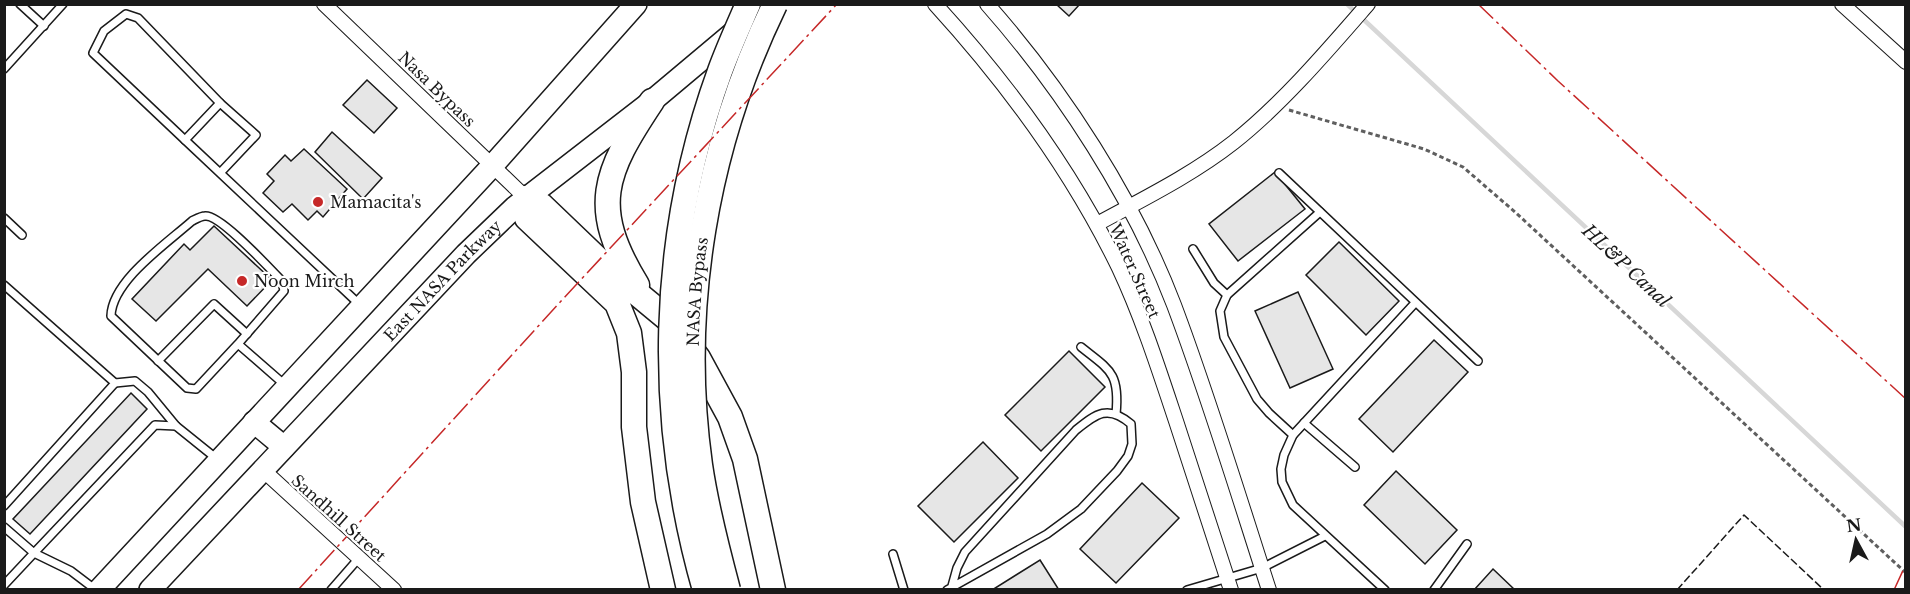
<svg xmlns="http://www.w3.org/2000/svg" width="1910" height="594" font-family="'Libre Baskerville',serif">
	<rect width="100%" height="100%" fill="#fff"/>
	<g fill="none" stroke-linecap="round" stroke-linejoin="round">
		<polyline stroke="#d7d7d7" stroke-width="4.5" points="1347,4 1906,527"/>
	</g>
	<g fill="#e6e6e6" stroke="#1a1a1a" stroke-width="1.5">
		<polygon points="1056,4 1080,4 1069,16"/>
		<polygon points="367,80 397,108 374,133 343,105"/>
		<polygon points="332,132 382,178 363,199 315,152"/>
		<polygon points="304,149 347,189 323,217 317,211 308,220 292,204 283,212 263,193 274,181 267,174 285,155 291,161"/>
		<polygon points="1275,172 1305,209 1238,261 1209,224"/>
		<polygon points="214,226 272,280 247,306 208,269 156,321 132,299 184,244 190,250"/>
		<polygon points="1339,242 1399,301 1366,335 1306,275"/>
		<polygon points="1298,292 1333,369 1290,388 1255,311"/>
		<polygon points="1434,340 1468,372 1393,452 1359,419"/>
		<polygon points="1069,351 1105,387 1041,451 1005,415"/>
		<polygon points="131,393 147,409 30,534 13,519"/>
		<polygon points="983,442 1018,478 954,542 918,506"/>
		<polygon points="1396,471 1457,530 1425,564 1364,505"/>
		<polygon points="1142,483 1179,518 1116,583 1080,549"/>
		<polygon points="1040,560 1059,590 992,590"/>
		<polygon points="1493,569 1515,590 1474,590"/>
	</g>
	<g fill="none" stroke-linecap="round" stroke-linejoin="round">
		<defs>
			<g id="lane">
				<polyline points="20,4 44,26"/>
				<polyline points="4,69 63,4"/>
				<polyline points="185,140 93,53 104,31 126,14 138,18 220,103"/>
				<polyline points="220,173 256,135 220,103 185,140 359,304"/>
				<polyline points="1279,173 1478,361"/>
				<polyline points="4,218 22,235"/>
				<polyline points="1193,249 1214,283 1227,295"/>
				<polyline points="4,285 115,383 4,506"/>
				<path d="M238 344 284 291 282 281C269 268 220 214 205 216 201 216 196 219 192 221 166 244 112 281 111 316L187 388 196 389 238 344 285 385"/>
				<path d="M1081 347C1110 370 1120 373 1116 414"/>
				<polyline points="158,361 214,304 247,334"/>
				<polyline points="115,383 135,381 148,392 176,426"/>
				<polyline points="1304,423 1355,467"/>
				<polyline points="1293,435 1269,413 1257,399 1224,337 1220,311 1227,295 1320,212"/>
				<polyline points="4,527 34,553 155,425 176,426 217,459"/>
				<polyline points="893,554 904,590"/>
				<polyline points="4,585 34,553 71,571 96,590"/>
				<polyline points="331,590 359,558"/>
				<path d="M947 590 1047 534 1081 509 1117 471 1128 456 1132 444 1131 424C1108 404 1096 414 1076 430L965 552 957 568 952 586"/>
				<polyline points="1187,590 1262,568 1325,536"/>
				<polyline points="1385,590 1293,505 1282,482 1281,469 1284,455 1293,435 1415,303"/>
				<polyline points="1434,590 1467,544"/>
			</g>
			<g id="street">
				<polyline points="324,4 526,198"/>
				<path d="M935 4C1008 84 1072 171 1119 268 1142 317 1159 370 1176 421 1194 477 1213 533 1231 590"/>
				<path d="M987 4C1063 90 1133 198 1174 305 1209 398 1238 494 1269 590"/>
				<polyline points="1842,4 1906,62"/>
				<path d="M1097 224C1143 199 1192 175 1234 142 1282 104 1328 50 1368 4"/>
				<polyline points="263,470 394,590"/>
			</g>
			<g id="primary">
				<polyline points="254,422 284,447"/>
				<polyline points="99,590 493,165 636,4"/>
				<path id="s1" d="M150 590 466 254 515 207 652 101 739 28"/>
			</g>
			<g id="highway">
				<path d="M637 285C589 207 604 173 652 101"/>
				<polyline points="663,590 643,502 634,427 634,372 629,333 617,303 527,218 526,198 541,205 610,271 668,319 698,358 730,417 745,459 773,590"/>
			</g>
		</defs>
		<use href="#lane" stroke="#1a1a1a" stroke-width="10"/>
		<use href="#street" stroke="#1a1a1a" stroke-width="16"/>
		<use href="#primary" stroke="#1a1a1a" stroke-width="24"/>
		<use href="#highway" stroke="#1a1a1a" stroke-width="27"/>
		<polyline stroke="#5f5f5f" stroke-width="3" stroke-dasharray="4.5 3" stroke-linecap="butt" points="1289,110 1424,149 1463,167 1515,212 1906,573"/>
		<use href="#lane" stroke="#fff" stroke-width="7"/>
		<use href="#street" stroke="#fff" stroke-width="14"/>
		<use href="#primary" stroke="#fff" stroke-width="21"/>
		<use href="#highway" stroke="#fff" stroke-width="24"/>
		<defs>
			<g id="highway-bridge">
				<path d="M705 590C656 419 659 239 720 71 728 49 738 27 748 4"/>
				<path id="s2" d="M728 590C717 549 706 507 700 465 678 309 706 146 775 4"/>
			</g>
		</defs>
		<use href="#highway-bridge" stroke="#1a1a1a" stroke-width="27" stroke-linecap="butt"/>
		<use href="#highway-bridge" stroke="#fff" stroke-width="24"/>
		<polyline stroke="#1a1a1a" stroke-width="1.5" stroke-dasharray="8 3" stroke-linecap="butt" points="1677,590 1744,515 1824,590"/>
		<g stroke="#c62828" stroke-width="1.5" stroke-dasharray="21 4.5 3 4.5" stroke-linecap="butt">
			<polyline points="1478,4 1558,81 1906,399"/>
			<polyline points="298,590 562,300 837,4"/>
			<polyline points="1894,590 1906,564"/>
		</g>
	</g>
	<g fill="#c62828" stroke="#fff" stroke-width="2">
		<circle cx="318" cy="202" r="6"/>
		<circle cx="242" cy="281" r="6"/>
	</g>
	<g text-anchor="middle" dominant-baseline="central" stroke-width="4.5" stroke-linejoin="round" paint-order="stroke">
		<g font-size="16" fill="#1a1a1a" stroke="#fff">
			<text transform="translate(437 89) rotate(44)">Nasa Bypass</text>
			<text transform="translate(1135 271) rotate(66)">Water Street</text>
			<text stroke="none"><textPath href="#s1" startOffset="426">East NASA Parkway</textPath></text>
			<text stroke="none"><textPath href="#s2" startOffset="302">NASA Bypass</textPath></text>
			<text transform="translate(339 518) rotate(42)">Sandhill Street</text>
		</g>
		<g font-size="16" fill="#1a1a1a" stroke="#fff" text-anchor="start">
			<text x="330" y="202">Mamacita's</text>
			<text x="254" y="281">Noon Mirch</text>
		</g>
		<g font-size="18" font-style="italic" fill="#1a1a1a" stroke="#fff">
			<text transform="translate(1626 266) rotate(43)">HL&amp;P Canal</text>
		</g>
	</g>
	<rect width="1910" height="594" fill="none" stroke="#1a1a1a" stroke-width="12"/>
	<g transform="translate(1856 540) rotate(352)" stroke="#ffffff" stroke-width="4.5" paint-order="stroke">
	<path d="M0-4.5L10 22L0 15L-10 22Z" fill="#1a1a1a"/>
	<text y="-9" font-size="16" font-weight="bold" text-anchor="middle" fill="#1a1a1a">N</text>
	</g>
</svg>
